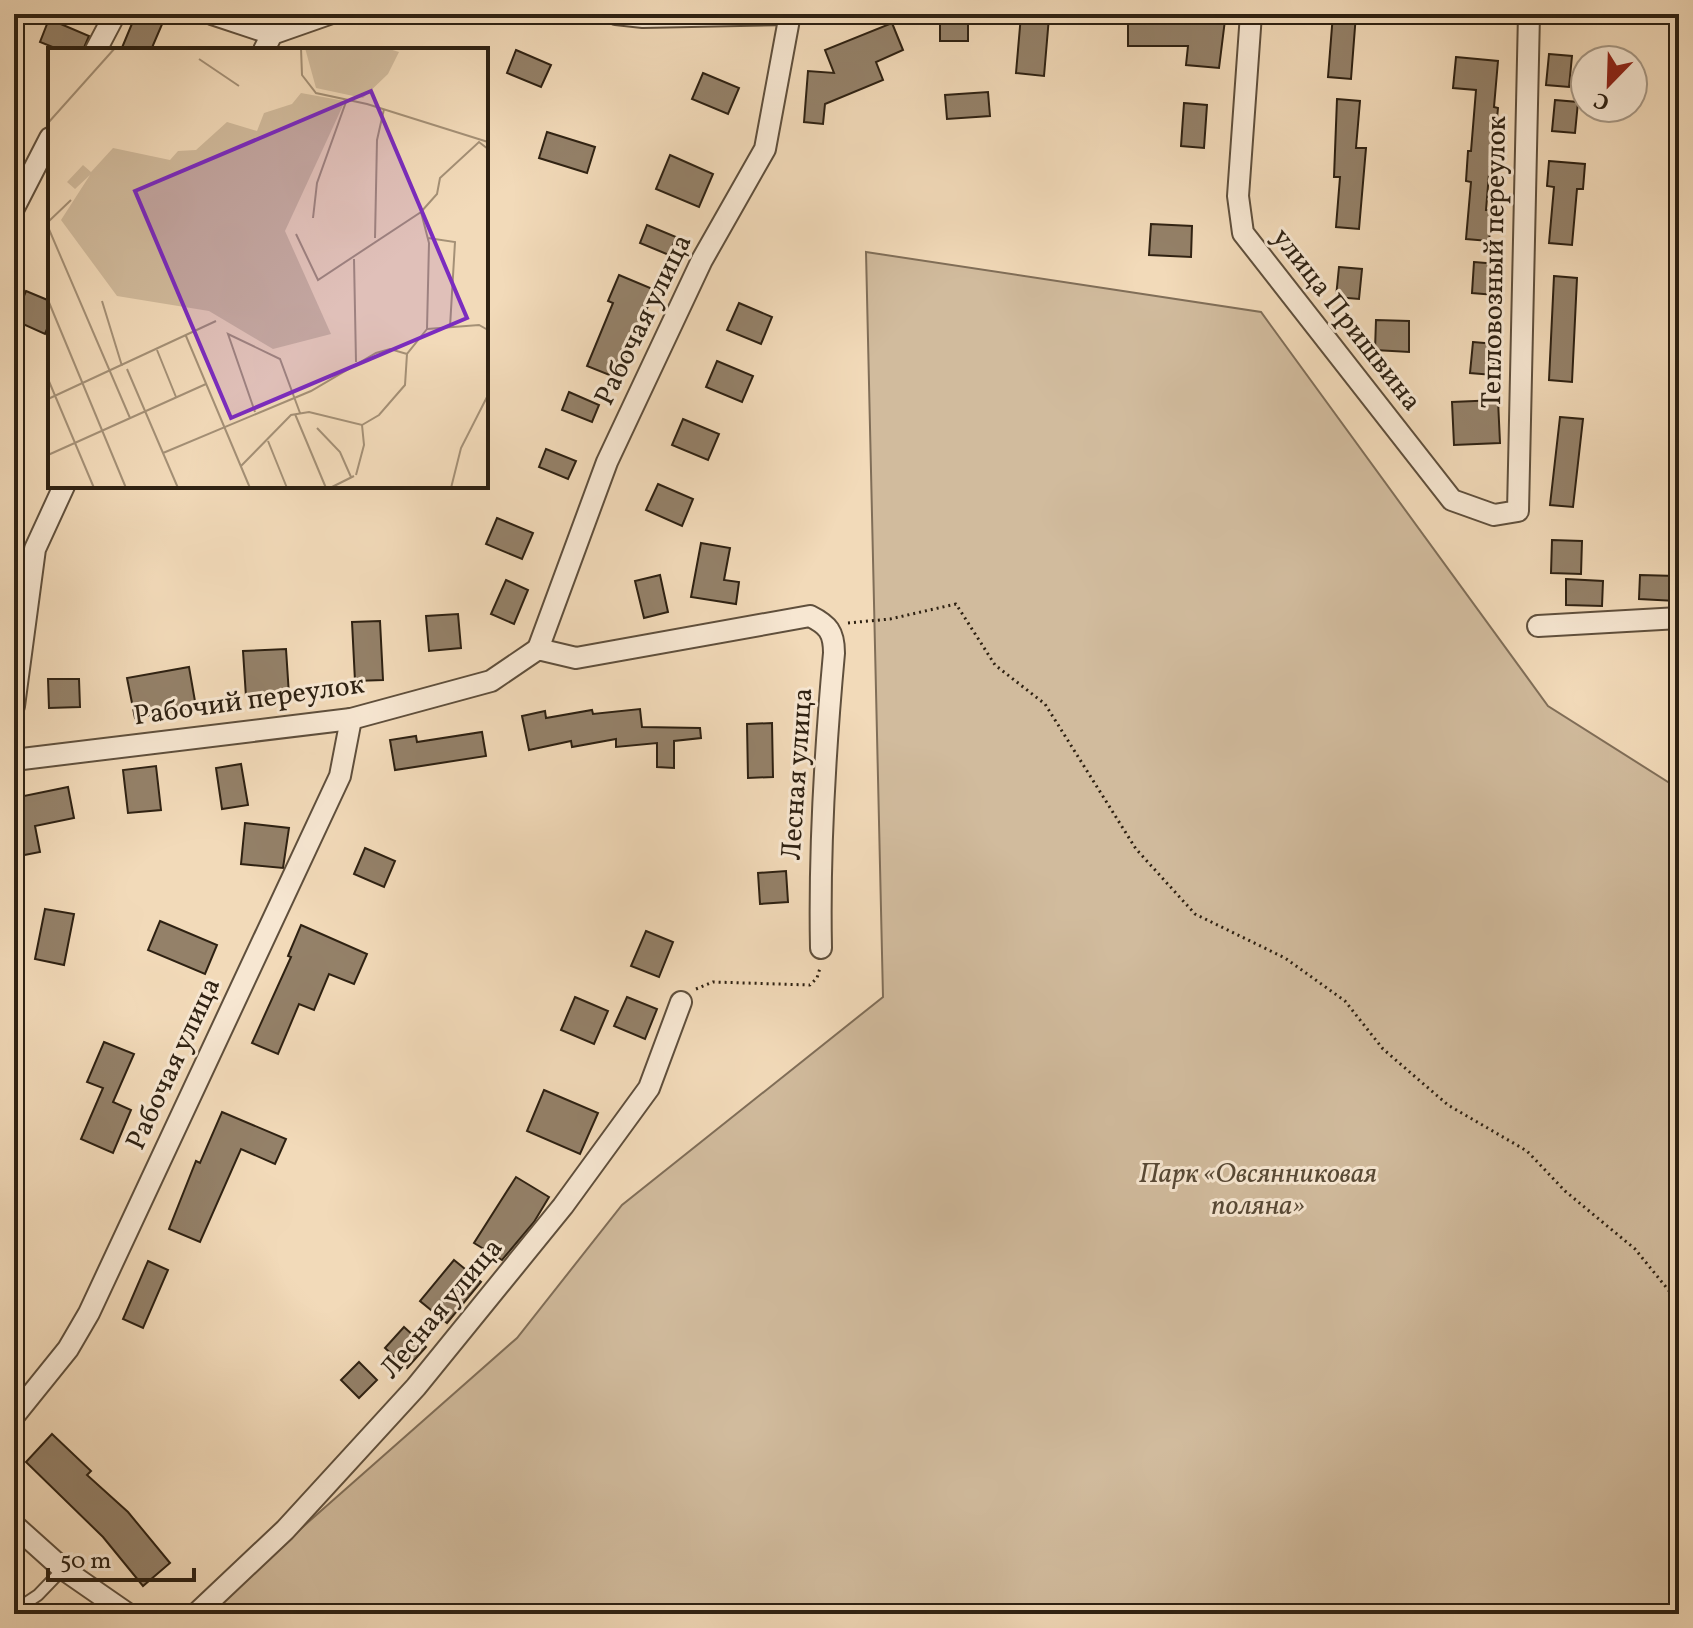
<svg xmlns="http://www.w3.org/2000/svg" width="1693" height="1628" font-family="Vollkorn,serif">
	<rect width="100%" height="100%" fill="#f2dab9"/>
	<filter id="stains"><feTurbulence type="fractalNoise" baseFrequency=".0025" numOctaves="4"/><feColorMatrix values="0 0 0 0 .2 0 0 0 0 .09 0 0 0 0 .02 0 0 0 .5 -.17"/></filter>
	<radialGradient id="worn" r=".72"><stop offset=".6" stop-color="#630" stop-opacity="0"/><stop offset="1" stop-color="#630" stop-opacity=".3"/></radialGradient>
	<polygon fill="#d1bb9d" stroke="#806e58" stroke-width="2" points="866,252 1261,312 1548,706 1679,789 1679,1614 204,1614 517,1338 622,1205 883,997"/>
	<g fill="#948169" stroke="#2e2112" stroke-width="2">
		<polygon points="136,14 145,14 163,22 151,50 121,50"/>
		<rect x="940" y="14" width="28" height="27"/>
		<polygon points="1128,14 1173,14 1225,20 1219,68 1186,65 1188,46 1128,46"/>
		<polygon points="1333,14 1356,14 1351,79 1328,77"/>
		<polygon points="1021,15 1049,17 1044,76 1016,73"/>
		<polygon points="49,19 89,36 83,50 60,50 40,42"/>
		<polygon points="892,23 903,50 876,62 883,80 825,104 823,124 804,122 808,71 834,73 825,50"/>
		<polygon points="516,50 551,65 541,87 507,73"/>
		<polygon points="1549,54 1572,56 1569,87 1546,85"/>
		<polygon points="1456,57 1498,61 1494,107 1498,108 1495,139 1492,138 1486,210 1492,210 1489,241 1466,239 1471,182 1466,181 1468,151 1471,151 1476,90 1453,88"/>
		<polygon points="703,73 739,88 728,114 692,99"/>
		<polygon points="988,92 990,116 947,119 945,95"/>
		<polygon points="1337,99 1360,101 1356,148 1366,148 1359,229 1336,227 1340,177 1334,177"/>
		<polygon points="1555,100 1578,102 1575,133 1552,131"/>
		<polygon points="1184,103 1207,105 1204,148 1181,146"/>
		<polygon points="547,132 595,147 587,173 539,158"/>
		<polygon points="670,155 713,174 699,207 656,189"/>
		<polygon points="1549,161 1585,164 1583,189 1577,189 1572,245 1549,243 1554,187 1547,186"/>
		<polygon points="1151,224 1192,226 1191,257 1149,255"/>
		<polygon points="647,225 676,237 669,255 640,243"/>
		<polygon points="1474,262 1497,264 1495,295 1472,293"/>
		<polygon points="1339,267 1362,269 1359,299 1336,297"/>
		<polygon points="619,275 655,290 617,378 587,366 613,303 608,301"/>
		<polygon points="1554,276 1577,278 1572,382 1549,380"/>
		<polygon points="26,291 50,301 50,322 45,334 14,320"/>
		<polygon points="739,303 772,317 761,344 727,330"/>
		<polygon points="1376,320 1409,321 1409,352 1375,350"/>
		<polygon points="1473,342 1495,344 1493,375 1470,373"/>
		<polygon points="717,361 753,376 742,402 706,387"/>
		<polygon points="569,392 599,405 592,422 562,410"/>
		<polygon points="1498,400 1500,443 1454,445 1452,402"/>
		<polygon points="1560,417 1583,419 1573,507 1550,505"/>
		<polygon points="683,419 719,434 708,460 672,445"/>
		<polygon points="546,449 576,461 568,479 539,467"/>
		<polygon points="658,484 693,499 682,526 646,510"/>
		<polygon points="497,518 533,533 522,559 486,544"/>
		<polygon points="1552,540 1582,541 1581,574 1551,573"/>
		<polygon points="701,543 730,548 724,580 739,582 736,604 691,597"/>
		<polygon points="660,575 668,612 644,618 635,581"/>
		<polygon points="1640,575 1676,576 1676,601 1639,599"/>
		<polygon points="1566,579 1603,581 1602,606 1566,605"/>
		<polygon points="506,580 528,590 514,624 491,614"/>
		<polygon points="458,614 461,648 429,651 426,616"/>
		<polygon points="380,621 383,680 355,681 352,622"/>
		<polygon points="286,649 289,695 246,697 243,651"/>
		<polygon points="189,667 196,707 135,718 127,678"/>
		<polygon points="48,679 79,679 80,707 49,708"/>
		<polygon points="640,709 642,727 700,728 701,738 674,741 674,768 657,767 657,743 616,747 616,739 572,747 571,741 529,750 522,716 545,711 546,718 592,710 593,714"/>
		<polygon points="772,723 773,777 748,778 747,724"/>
		<polygon points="482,732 486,756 395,770 390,740 416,736 417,742"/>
		<polygon points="241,764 248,805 222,809 216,768"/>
		<polygon points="156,766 161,810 128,813 123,770"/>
		<polygon points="68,787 74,818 35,826 40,852 14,857 14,798"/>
		<polygon points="245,823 289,828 283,868 241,864"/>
		<polygon points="365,848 395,861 384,887 354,874"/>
		<polygon points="786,871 788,902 760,904 758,873"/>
		<polygon points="45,909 74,914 64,965 35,959"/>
		<polygon points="160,921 217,945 205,974 148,950"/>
		<polygon points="301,925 367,954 354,984 329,974 314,1010 299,1004 278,1054 252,1043 291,957 288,956"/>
		<polygon points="646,931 673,942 659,977 631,966"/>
		<polygon points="575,997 608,1011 594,1044 561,1030"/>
		<polygon points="627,997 657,1009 645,1039 614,1026"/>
		<polygon points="104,1042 134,1054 113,1102 131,1110 113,1153 81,1139 103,1088 87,1082"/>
		<polygon points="544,1090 598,1113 580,1154 527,1131"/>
		<polygon points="222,1112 286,1139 275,1164 241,1149 200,1242 169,1229 196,1161 200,1163"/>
		<polygon points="516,1177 549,1197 534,1222 502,1260 474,1243"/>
		<polygon points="454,1260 481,1282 447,1323 420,1301"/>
		<polygon points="148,1261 168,1270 143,1328 123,1319"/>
		<polygon points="404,1327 426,1347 407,1368 385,1348"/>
		<polygon points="359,1362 377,1380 359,1398 341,1380"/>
		<polygon points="52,1434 91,1471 87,1475 128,1512 170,1563 143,1586 103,1537 26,1462"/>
	</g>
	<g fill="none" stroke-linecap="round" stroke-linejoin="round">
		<defs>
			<polyline id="service" points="14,1611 38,1595 63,1569"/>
			<g id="minor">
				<polyline points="212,14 272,34"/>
				<polyline points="616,14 643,17 791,14"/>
				<polyline points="1251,14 1238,196 1243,233 1452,500 1494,515 1518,511 1529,14"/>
				<polyline points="96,50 115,14"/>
				<polyline points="264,50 272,34 329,14"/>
				<polyline points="14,208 50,138"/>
				<polyline points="1538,626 1679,618"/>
				<polyline points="538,649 607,462 702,260 765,149 790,14"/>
				<polyline points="14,706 35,549 64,486"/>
				<path d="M14 760 351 719 491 681 538 649 576 658 810 616C828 625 834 632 834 653 825 751 819 849 821 948"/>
				<polyline points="14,1416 68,1349 89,1313 340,776 351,719"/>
				<polyline points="14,1525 63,1569 128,1614"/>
				<polyline points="196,1614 285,1530 416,1387 563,1206 649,1088 681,1002"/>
			</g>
		</defs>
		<use href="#service" stroke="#5f4f3c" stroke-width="14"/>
		<use href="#minor" stroke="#5f4f3c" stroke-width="24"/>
		<g stroke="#2e2112" stroke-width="3" stroke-dasharray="2 4" stroke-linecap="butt">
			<polyline points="848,623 890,619 956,604 995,665 1045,704 1136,849 1195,914 1285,958 1345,1001 1383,1049 1448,1105 1527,1151 1565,1191 1635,1249 1679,1303"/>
			<polyline points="696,989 713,982 810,985 817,978 820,968"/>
			<polyline points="48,1604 51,1614"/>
		</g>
		<use href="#service" stroke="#f7e7d2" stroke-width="10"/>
		<use href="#minor" stroke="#f7e7d2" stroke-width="20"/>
	</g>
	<g text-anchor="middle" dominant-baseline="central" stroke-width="6" stroke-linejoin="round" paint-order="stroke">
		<g font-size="28" fill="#2e2112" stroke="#f7e7d2">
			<text transform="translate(1495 262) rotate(-89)">Тепловозный переулок</text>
			<text transform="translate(644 320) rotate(-64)">Рабочая улица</text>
			<text transform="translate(1346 320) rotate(52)">улица Пришвина</text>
			<text transform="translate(249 701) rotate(-8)">Рабочий переулок</text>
			<text transform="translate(798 774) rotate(-86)">Лесная улица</text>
			<text transform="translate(174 1064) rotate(-65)">Рабочая улица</text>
			<text transform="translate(442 1309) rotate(-50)">Лесная улица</text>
		</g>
		<g font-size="28" font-style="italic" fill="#574835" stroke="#f7e7d2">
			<text x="1258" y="1174">Парк «Овсянниковая<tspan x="1258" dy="32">поляна»</tspan></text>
		</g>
	</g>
	<g transform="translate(48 48)">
		<rect width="440" height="440" fill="#f2dab9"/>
		<path d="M257 0H338L351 4 340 26 315 50 268 40ZM253 45 297 53 237 183 283 286 225 301 161 263 69 248 13 172 42 127 27 141 19 134 35 117 43 124 65 100 122 112 130 103 148 102 179 74 209 83 216 65 244 56Z" fill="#d1bb9d"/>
		<path fill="none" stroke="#a49076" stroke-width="2" d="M253 0 254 27 268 45 319 56 440 94M151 11 191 38M0 75 67 0M265 170 269 135 299 51M0 174 23 152M0 179 82 370M248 186 270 232 373 164 389 146 392 130 431 94 440 101M327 190 329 92 336 61M380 190 407 194 402 279M306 211 308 314M0 252 78 440M54 253 74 318M379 281 431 277 440 282M138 288 202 440M109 302 128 349M79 321 130 440M0 331 46 440M0 351 168 273M207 364 180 286 232 311 252 365M247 366 278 440M269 380 292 404 303 429M220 393 239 440M115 405 263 343 328 305 342 301 359 306M0 407 158 336M193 418 243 367 261 364 314 377 331 367 357 337 359 306 379 281 381 195 373 164M308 427 316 397 314 377M282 440 306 428M403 440 413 400 440 347"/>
		<path fill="#7b2cbf" fill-opacity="0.15" stroke="#7b2cbf" stroke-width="4" d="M323 43 419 270 183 370 87 143Z"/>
		<rect width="440" height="440" fill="none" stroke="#2e2112" stroke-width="4"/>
	</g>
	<rect width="1693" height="1628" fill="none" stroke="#f2dab9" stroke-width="48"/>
	<rect x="16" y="16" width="1661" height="1596" fill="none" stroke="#2e2112" stroke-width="4"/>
	<rect x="24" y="24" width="1645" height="1580" fill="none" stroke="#2e2112" stroke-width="2"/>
	<g transform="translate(1609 84) rotate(203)"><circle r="38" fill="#f7e7d2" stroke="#a79885" stroke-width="2"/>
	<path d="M0-6L14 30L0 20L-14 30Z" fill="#8f2418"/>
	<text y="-12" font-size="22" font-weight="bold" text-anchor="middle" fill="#2e2112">С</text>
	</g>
	<path d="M48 1568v12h146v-12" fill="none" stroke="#2e2112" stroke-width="4"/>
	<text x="60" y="1568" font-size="24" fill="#2e2112" stroke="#f7e7d2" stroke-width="6" paint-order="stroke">50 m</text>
	<rect width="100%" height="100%" filter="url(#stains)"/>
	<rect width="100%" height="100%" fill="url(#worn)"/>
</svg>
